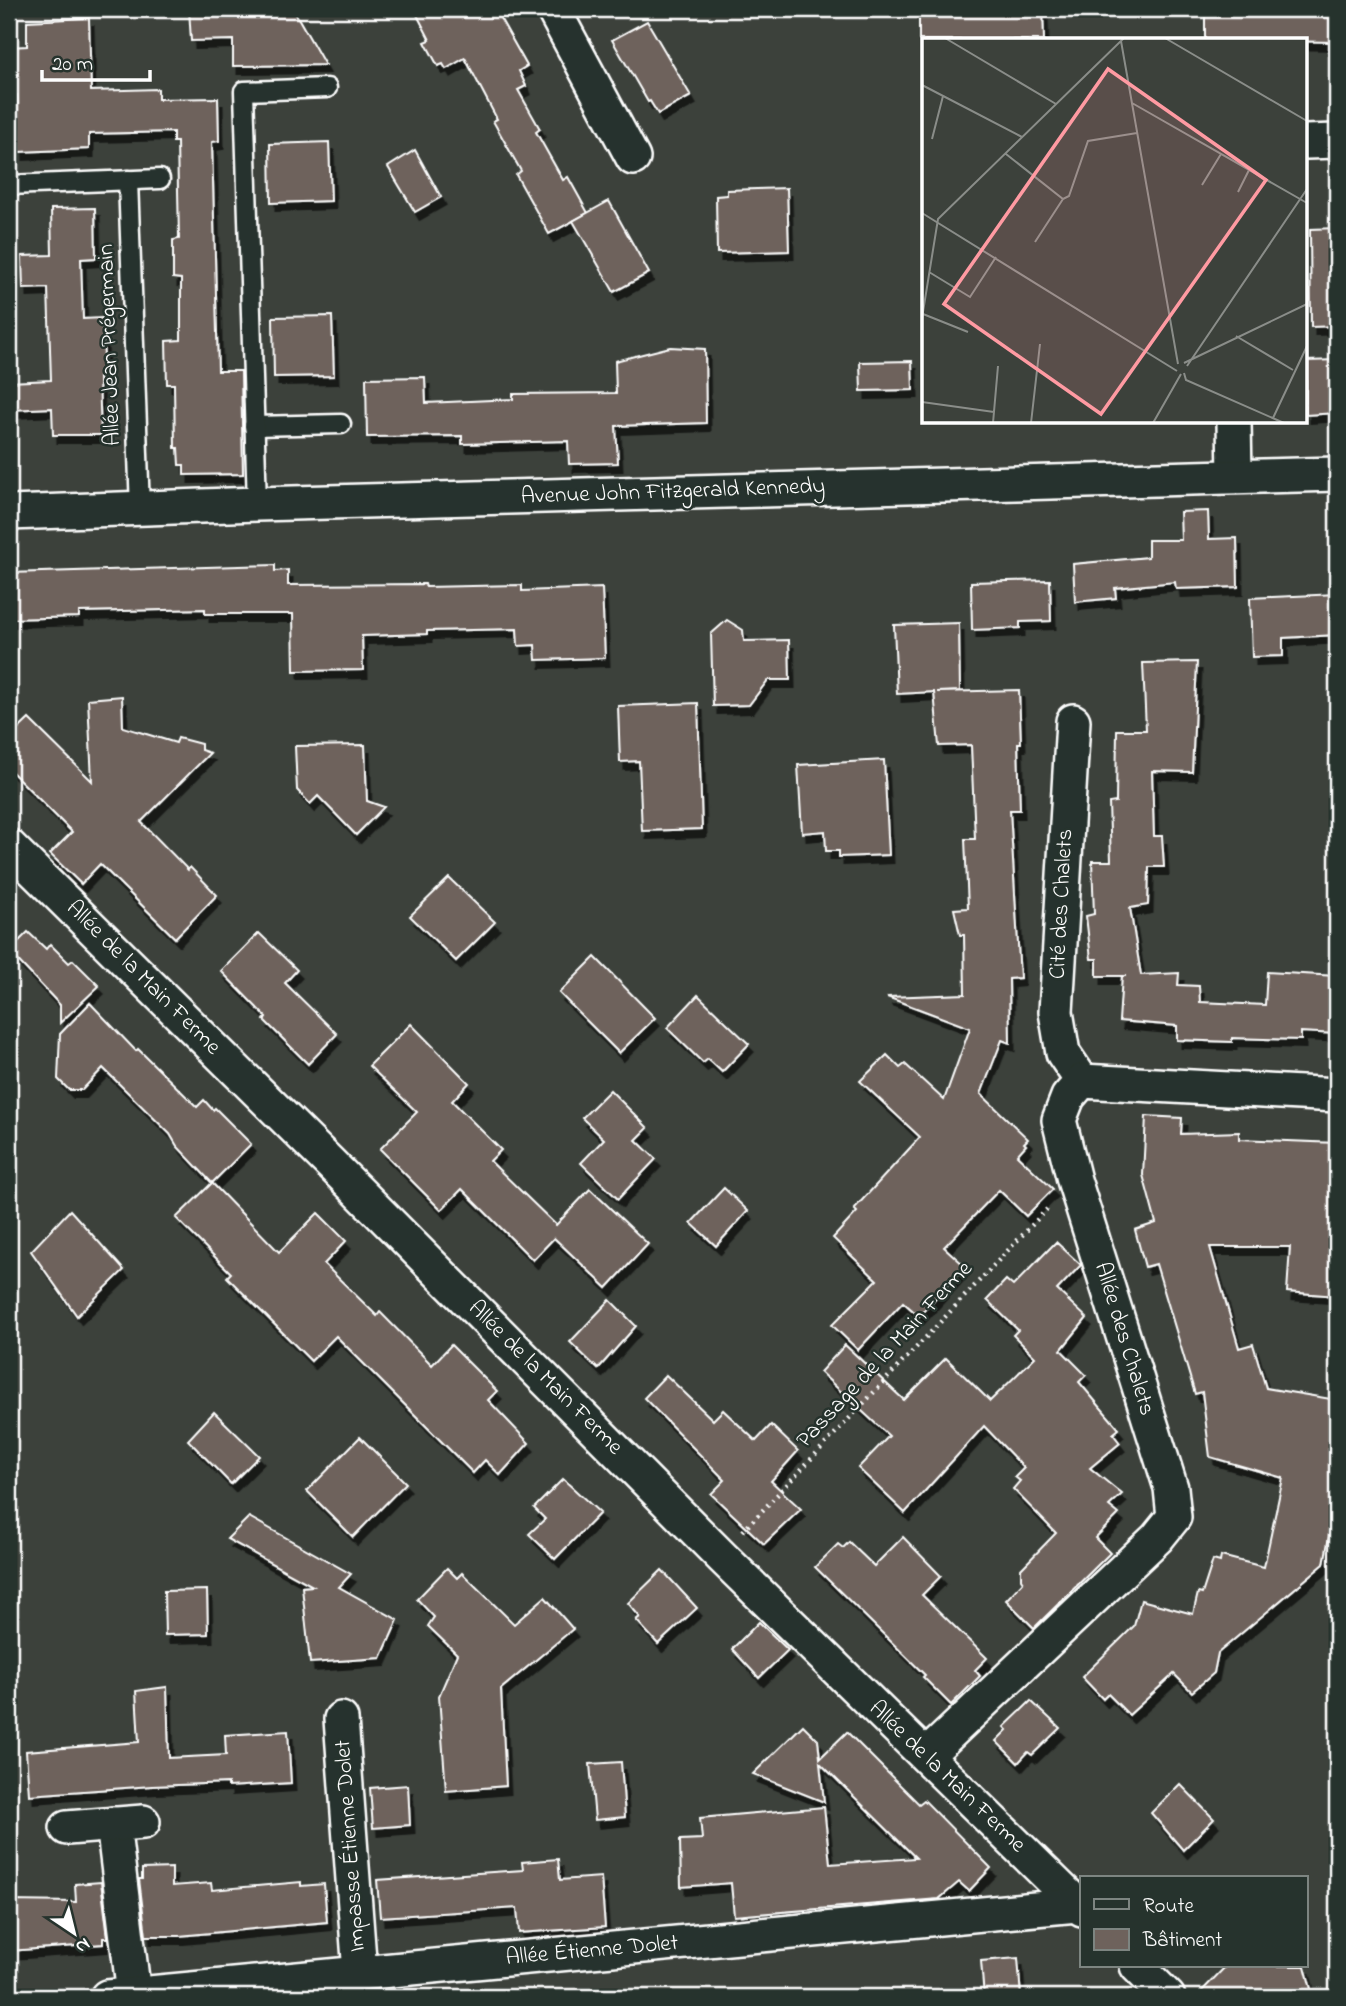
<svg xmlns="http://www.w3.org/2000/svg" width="1346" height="2006" font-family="'Indie Flower',sans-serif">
	<defs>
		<filter id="shadow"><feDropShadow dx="4.5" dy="8" stdDeviation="0" flood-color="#0009"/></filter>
	</defs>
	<rect width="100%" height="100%" fill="#3c413b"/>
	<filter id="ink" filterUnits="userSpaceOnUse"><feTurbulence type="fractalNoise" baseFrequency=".0143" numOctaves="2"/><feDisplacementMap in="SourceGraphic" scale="14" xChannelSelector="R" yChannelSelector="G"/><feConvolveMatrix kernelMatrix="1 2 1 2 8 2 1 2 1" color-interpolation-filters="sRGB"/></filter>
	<g filter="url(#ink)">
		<g fill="#6e625c" stroke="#fff" stroke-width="2" filter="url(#shadow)">
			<polygon points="189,9 293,9 325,65 233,66 233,40 191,41"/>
			<polygon points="414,9 495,9 527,66 519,71 526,86 518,90 540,129 536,132 563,180 568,177 588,213 549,234 516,175 521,171 493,121 497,119 465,58 446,69 443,64 438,66 425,42 430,40"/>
			<polygon points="919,9 1043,9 1044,40 919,40"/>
			<polygon points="1205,9 1337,9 1337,42 1205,40"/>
			<polygon points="89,18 91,91 158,89 158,99 218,98 219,141 212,142 218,371 241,371 243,474 184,475 184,465 179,465 178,448 175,448 174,384 167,384 166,341 181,340 181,279 173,278 173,240 179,239 177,142 173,142 173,132 89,134 89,149 19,152 17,95 9,95 9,47 27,46 27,21"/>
			<polygon points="647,21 691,96 658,114 650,101 648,102 612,40"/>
			<polygon points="329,142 331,201 271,203 270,144"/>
			<polygon points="415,150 441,197 415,212 388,167"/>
			<polygon points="787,188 789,251 717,253 716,196 727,195 727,190"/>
			<polygon points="609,201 649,273 614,292 573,221"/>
			<polygon points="95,208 96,258 81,259 83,319 102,318 105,378 99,378 101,435 53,435 52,408 9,410 9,382 51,380 48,288 23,289 22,256 52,255 51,209"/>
			<polygon points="1337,228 1337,326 1311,327 1310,229"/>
			<polygon points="332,316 334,376 274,377 273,317"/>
			<polygon points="670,347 705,349 706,423 616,426 618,463 569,464 568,441 462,444 462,436 367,437 366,378 425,377 426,403 513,399 513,394 616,393 615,361"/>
			<polygon points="1337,360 1337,413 1306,415 1306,361"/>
			<polygon points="912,361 913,390 861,391 860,362"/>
			<polygon points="1208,511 1209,539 1237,538 1238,587 1176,589 1175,582 1115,588 1116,598 1075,602 1073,564 1148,557 1148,540 1181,540 1180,512"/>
			<polygon points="275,565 275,571 288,570 288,585 425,584 426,587 522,585 522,591 602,588 605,658 536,660 535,645 518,646 517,629 427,631 427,634 362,636 363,670 294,671 293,614 205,614 205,609 79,612 79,617 9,619 9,573"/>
			<polygon points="1050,580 1051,621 1020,622 1020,628 972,630 971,582"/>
			<polygon points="1337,594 1337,635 1283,638 1283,656 1252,657 1250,598"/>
			<polygon points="727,620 743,630 744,641 789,640 790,680 768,680 749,705 713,706 711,634"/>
			<polygon points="959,623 960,691 937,692 1019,690 1021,743 1018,743 1020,810 1010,810 1020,978 1009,979 1010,1043 1002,1040 981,1094 1028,1139 1024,1143 1026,1145 1017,1155 1053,1189 1026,1216 999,1190 944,1247 965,1266 919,1316 903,1302 858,1350 832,1325 877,1280 833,1238 857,1212 854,1209 920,1137 860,1081 887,1055 900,1068 905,1064 944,1100 970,1028 887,997 965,994 964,935 960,935 954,909 968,908 965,839 975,839 971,745 939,746 934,692 897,694 894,625"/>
			<polygon points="1197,662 1192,772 1152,771 1154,836 1162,836 1164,867 1149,867 1148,905 1130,908 1141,975 1179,973 1178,985 1199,986 1200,1002 1265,1005 1267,972 1337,976 1337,1034 1301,1032 1301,1040 1232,1038 1232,1042 1177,1040 1177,1026 1119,1021 1122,976 1126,976 1097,976 1097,959 1091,959 1086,916 1094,914 1092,861 1111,861 1109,803 1116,802 1117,730 1146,730 1143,663"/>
			<polygon points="122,696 123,727 176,743 178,738 201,744 201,750 210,753 141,822 188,870 190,867 217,895 175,938 100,864 81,884 50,854 72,832 9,769 9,738 29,719 92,781 88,699"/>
			<polygon points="698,703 702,829 642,831 639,761 620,762 618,706"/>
			<polygon points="365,745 367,801 384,807 356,835 318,796 310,804 297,790 295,746"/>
			<polygon points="884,760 889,855 839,857 839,851 826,851 825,831 802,833 798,765"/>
			<polygon points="449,878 495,922 456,961 410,916"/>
			<polygon points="28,932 46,949 50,944 69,963 73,960 99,986 60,1023 60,1005 9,951"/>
			<polygon points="259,933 297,970 285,983 337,1034 308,1064 264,1020 266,1017 221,971"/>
			<polygon points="595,957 655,1018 619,1053 559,993"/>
			<polygon points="698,995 749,1044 722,1072 708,1059 703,1063 667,1028"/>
			<polygon points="90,1003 136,1051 138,1049 197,1107 204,1100 213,1110 215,1108 251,1144 212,1183 177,1146 170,1134 103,1068 82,1090 69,1090 58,1079 60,1034"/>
			<polygon points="411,1024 469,1083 452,1101 501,1150 490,1161 556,1225 590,1189 648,1244 607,1288 554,1238 533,1260 462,1189 441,1210 380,1149 417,1112 369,1066"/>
			<polygon points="610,1090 648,1128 636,1140 656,1159 618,1199 581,1163 604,1139 582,1118"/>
			<polygon points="1146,1116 1182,1118 1181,1134 1239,1132 1239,1139 1337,1143 1337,1296 1287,1292 1290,1247 1210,1247 1239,1348 1253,1344 1266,1388 1337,1400 1337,1492 1324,1564 1218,1653 1214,1673 1192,1692 1174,1674 1129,1715 1108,1694 1103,1699 1082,1677 1134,1626 1141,1600 1193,1614 1198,1593 1202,1594 1213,1560 1220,1562 1221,1556 1264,1567 1283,1478 1210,1457 1202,1392 1195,1394 1156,1264 1145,1267 1135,1230 1156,1223 1143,1175"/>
			<polygon points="212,1183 279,1252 318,1213 346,1241 324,1264 377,1316 380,1312 432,1365 451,1345 497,1391 488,1400 529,1443 500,1475 485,1460 473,1473 336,1336 311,1361 227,1277 231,1273 176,1218"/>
			<polygon points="724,1188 748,1211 716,1246 691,1223"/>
			<polygon points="70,1210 124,1270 77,1316 31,1251"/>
			<polygon points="1056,1242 1081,1265 1057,1290 1087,1318 1061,1350 1086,1375 1079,1382 1119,1429 1113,1434 1120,1443 1090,1468 1122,1494 1109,1506 1119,1514 1095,1538 1110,1553 1034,1628 1006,1600 1023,1582 1021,1579 1021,1569 1056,1533 1013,1489 1020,1481 1015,1477 1024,1468 984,1426 905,1513 858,1468 889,1436 820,1372 845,1345 904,1400 946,1358 990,1401 1035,1357 1013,1335 1018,1330 987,1300 1006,1280 1013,1286"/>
			<polygon points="610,1300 636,1326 598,1369 570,1342"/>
			<polygon points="666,1375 713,1420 723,1410 756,1441 771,1425 798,1451 771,1481 801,1509 764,1544 711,1494 725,1480 644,1398"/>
			<polygon points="214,1412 259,1456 231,1484 188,1440"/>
			<polygon points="360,1437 406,1483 353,1537 307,1491"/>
			<polygon points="563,1479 600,1513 555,1559 529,1534 545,1519 534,1508"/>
			<polygon points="249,1517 351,1574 339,1587 398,1620 381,1658 310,1663 302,1587 313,1586 227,1539"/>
			<polygon points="903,1537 941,1576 922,1595 987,1658 975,1670 980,1676 951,1705 923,1677 925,1675 815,1567 838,1544 843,1548 849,1542 874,1566"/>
			<polygon points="447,1568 457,1578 462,1573 514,1624 545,1597 573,1629 501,1689 506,1786 446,1791 439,1696 457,1654 428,1626 434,1617 417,1599"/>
			<polygon points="662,1570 697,1608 658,1644 636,1620 640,1617 628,1603"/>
			<polygon points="207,1590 208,1634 165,1635 164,1591"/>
			<polygon points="759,1622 788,1650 759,1678 732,1649"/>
			<polygon points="167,1687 169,1758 226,1755 225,1735 288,1731 291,1783 228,1787 228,1783 152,1786 29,1795 26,1751 139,1742 136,1691"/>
			<polygon points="1031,1701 1060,1728 1032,1755 1028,1752 1018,1763 996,1741 1007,1730 1004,1727"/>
			<polygon points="803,1725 818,1740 820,1758 847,1732 919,1804 924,1800 991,1868 969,1891 959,1882 939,1899 734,1916 731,1883 681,1887 680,1840 702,1839 700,1818 824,1807 830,1864 916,1858 820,1763 824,1802 753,1774"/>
			<polygon points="621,1762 625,1817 595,1820 590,1764"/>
			<polygon points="1180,1784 1214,1819 1183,1850 1151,1813"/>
			<polygon points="408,1785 410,1825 373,1828 370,1788"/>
			<polygon points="558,1859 560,1880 601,1877 605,1927 519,1933 517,1908 380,1917 377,1880 523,1870 522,1862"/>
			<polygon points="172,1868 172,1886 211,1883 212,1890 301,1882 301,1886 324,1884 327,1922 179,1936 146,1936 139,1879 142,1879 142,1869"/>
			<polygon points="101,1882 108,1938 103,1938 103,1944 9,1951 9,1901 76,1902 75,1884"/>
			<polygon points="1018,1958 1021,1997 984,1997 981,1961"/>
			<polygon points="1226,1966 1305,1966 1313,1997 1196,1997"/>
		</g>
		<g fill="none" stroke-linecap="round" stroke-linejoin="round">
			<defs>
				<g id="lane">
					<polyline points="128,180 140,509"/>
					<polyline points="9,185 160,179"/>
					<polyline points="254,426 341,424"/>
					<polyline points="257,504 244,91 327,88"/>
				</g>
				<g id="street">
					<polyline points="553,9 633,158"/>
					<polyline points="1306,142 1337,141"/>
					<polyline points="1234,422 1235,476"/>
					<polyline points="9,513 257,504 1337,474"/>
					<polyline points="1073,721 1056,1012 1063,1053 1082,1081"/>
					<polyline points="9,846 331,1164 723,1558 1082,1909"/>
					<polyline points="341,1719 360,1973"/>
					<polyline points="926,1756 1157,1538 1174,1517 1171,1488 1074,1180 1059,1120 1068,1097 1082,1081 1337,1095"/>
					<polyline points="113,1824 134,1995"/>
					<polyline points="67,1828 143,1822"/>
					<polyline points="1137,1966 1168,1997"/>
					<polyline points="107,1997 1077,1905"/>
				</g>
			</defs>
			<use href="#lane" stroke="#fff" stroke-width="23"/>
			<use href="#street" stroke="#fff" stroke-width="38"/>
			<polyline stroke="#fff" stroke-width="4.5" stroke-dasharray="2 5" stroke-linecap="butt" points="743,1531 1047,1209"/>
			<use href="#lane" stroke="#26332d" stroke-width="18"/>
			<use href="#street" stroke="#26332d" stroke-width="33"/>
		</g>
	</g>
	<g text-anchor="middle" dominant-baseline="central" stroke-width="5" stroke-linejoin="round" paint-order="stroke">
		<g font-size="23" fill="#fff" stroke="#26332d">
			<text transform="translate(110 345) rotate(-92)">Allée Jean Prégermain</text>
			<text transform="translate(673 492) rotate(-2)">Avenue John Fitzgerald Kennedy</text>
			<text transform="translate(1062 904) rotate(-87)">Cité des Chalets</text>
			<text transform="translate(143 978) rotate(45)">Allée de la Main Ferme</text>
			<text transform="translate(1124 1339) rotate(73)">Allée des Chalets</text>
			<text transform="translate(885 1355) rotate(-47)">Passage de la Main Ferme</text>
			<text transform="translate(545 1378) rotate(45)">Allée de la Main Ferme</text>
			<text transform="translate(947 1777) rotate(44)">Allée de la Main Ferme</text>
			<text transform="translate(351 1846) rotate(-94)">Impasse Étienne Dolet</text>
			<text transform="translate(592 1951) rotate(-5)">Allée Étienne Dolet</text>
		</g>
	</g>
	<g transform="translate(922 38)">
		<rect width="385" height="385" fill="#3c413b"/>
		<path fill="none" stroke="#8a8d89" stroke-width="2" d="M23 0 134 66M243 0 385 83M199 3 256 326M0 47 100 99M210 65 385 165M10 101 21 58M84 116 141 161 147 158 166 103 215 95M280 147 299 116M316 154 327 132M0 175 255 333M113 204 141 161M7 234 48 259 74 219M1 276 46 294M0 280 16 181 202 0M314 298 371 332M262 325 385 266M265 328 385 151M262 335 264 342 362 385M0 364 72 374M351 380 385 308M71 385 76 328M109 385 118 306M231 385 259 336"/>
		<path fill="#ff9aa2" fill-opacity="0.15" stroke="#ff9aa2" stroke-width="3.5" d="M186 31 344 142 179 376 22 266Z"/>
		<rect width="385" height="385" fill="none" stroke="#fff" stroke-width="3.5"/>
	</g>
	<rect width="1346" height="2006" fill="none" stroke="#26332d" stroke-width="35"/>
	<rect x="18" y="18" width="1311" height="1971" fill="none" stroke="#fff" stroke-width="2.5" filter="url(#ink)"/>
	<rect x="1080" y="1876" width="228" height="91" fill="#26332d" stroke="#7d8581" stroke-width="2"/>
	<rect x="1094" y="1899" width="35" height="10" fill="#26332d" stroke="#7d8581" stroke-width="2"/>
	<text x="1143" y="1912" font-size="21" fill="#ffffff">Route</text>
	<rect x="1094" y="1929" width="35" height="21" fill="#6e625c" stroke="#7d8581" stroke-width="2"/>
	<text x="1143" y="1946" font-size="21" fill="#ffffff">Bâtiment</text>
	<g transform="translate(74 1933) rotate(145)" stroke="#26332d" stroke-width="5" paint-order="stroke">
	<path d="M0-5L12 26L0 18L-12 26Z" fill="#ffffff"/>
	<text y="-10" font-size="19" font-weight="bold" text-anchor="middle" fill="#ffffff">N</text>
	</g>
	<path d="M42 70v10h108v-10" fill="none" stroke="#ffffff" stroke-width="3.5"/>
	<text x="52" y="70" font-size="21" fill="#ffffff" stroke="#26332d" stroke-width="5" paint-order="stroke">20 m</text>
</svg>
